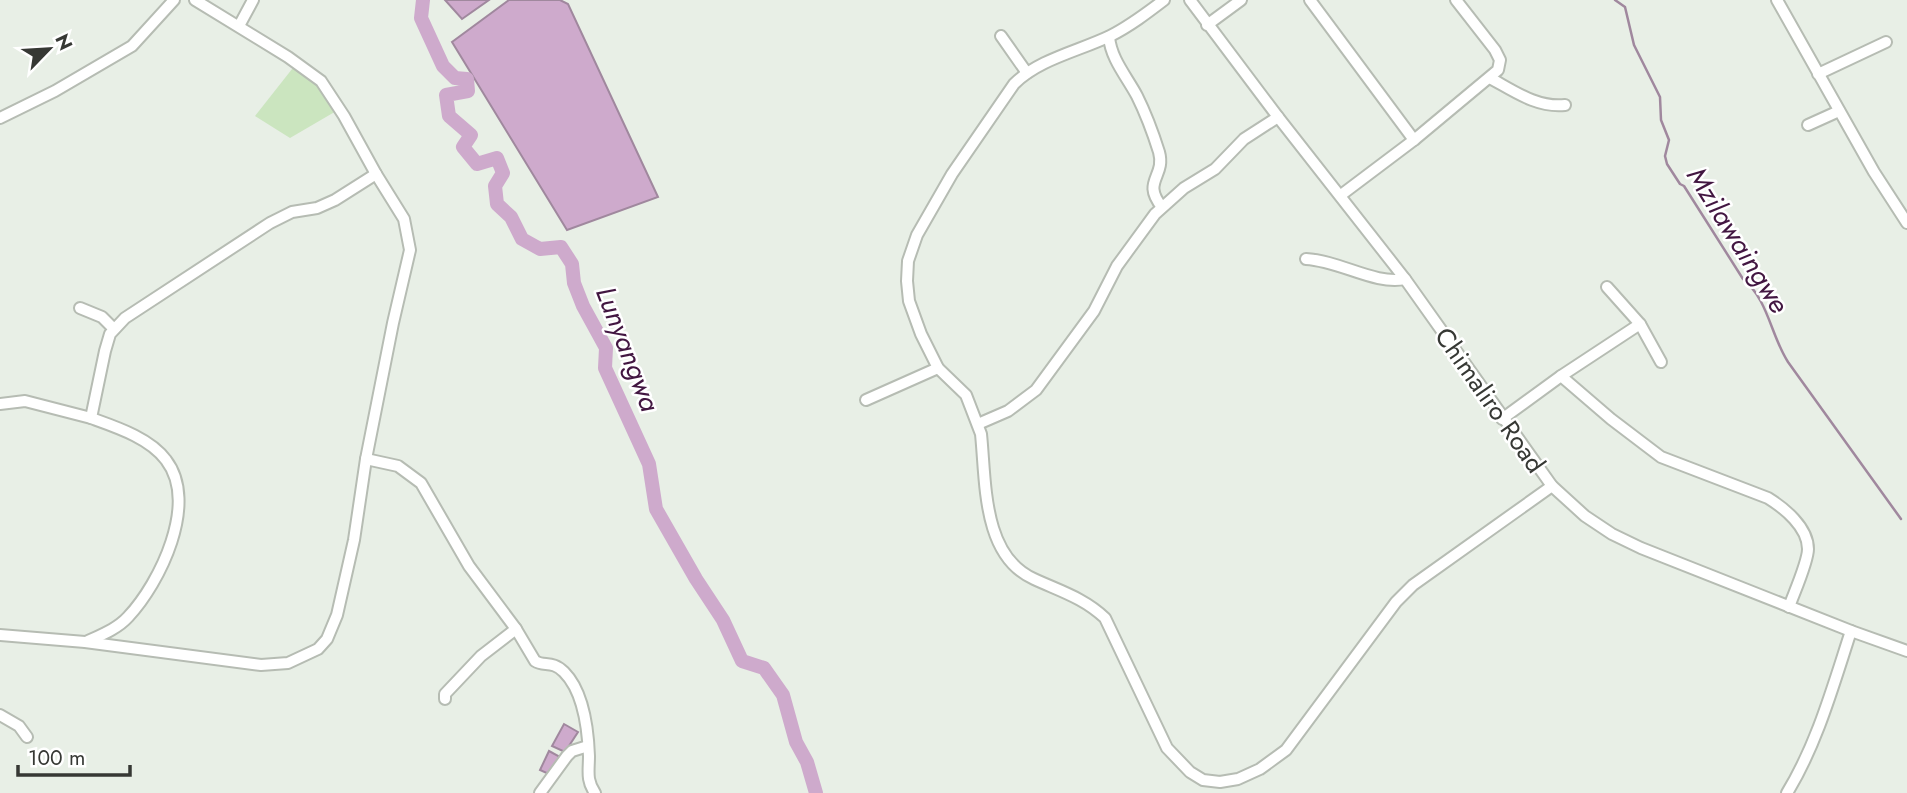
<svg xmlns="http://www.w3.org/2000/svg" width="1907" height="793" font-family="Jost,sans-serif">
	<rect width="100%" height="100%" fill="#e8efe6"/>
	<polygon fill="#cbe5bf" points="296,64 310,72 338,110 290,138 255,116"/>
	<g fill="#ceaacc" stroke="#a0889e" stroke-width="2">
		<polygon points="445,0 489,0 462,19"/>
		<polygon points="509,0 560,0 568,4 658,197 567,230 452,42"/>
		<polygon points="564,724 578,732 565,752 552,746"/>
		<polygon points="549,751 562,758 551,775 540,770"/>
	</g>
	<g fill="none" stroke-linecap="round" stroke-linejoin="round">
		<path stroke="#a0889e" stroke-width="2.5" d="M1615 0 1625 7 1634 45 1660 97 1661 120 1669 140 1665 156 1667 164 1680 184 1684 186 1743 279C1768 299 1771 336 1788 362L1901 519"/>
		<polyline stroke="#ceaacc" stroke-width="14" points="423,0 421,18 443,66 455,78 467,79 468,91 446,95 449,116 471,135 463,147 477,164 497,158 503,173 495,186 497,204 511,217 522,239 540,249 561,247 572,264 574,283 583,306 606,348 605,368 649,464 656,509 696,579 723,620 742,661 764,668 783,695 796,742 807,762 816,793"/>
		<defs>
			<g id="minor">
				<path d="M1164 0C1147 13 1130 26 1110 36 1079 51 1039 59 1014 84L952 174 917 235 908 261 907 281 909 301 921 334 938 368 966 395 981 434C986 482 982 556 1034 579 1060 591 1084 598 1105 618L1167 748 1190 772 1203 780 1220 782 1238 779 1260 769 1286 750 1396 602 1413 585 1552 486"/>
				<polyline points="1190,0 1278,117 1405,279 1552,486 1585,516 1612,534 1641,548 1851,631 1907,651"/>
				<polyline points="1310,0 1414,140"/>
				<polyline points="1777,0 1874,172 1907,223"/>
				<polyline points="1207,25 1241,0"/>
				<polyline points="239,26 253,0"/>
				<polyline points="1001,36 1027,73"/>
				<path d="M1109 37C1111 59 1127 77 1137 96 1146 114 1153 133 1159 152 1166 177 1141 181 1162 207"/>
				<polyline points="1818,74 1886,42"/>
				<path d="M1490 78C1514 91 1537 108 1565 105"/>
				<polyline points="0,118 55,91 132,46 174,0"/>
				<polyline points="1808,125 1839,111"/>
				<polyline points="1341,195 1414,140 1498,70 1500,60 1495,50 1456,0"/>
				<path d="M1306 259C1341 261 1374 285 1405 279"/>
				<polyline points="80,308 102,317 114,329"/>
				<polyline points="1640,324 1661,362"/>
				<path d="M1561 376 1611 419 1661 457 1768 498C1784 508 1808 527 1808 549 1808 562 1794 593 1789 607"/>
				<polyline points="866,400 938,368"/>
				<polyline points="0,404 25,401 91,418 105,351 110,334 125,318 270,223 292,212 317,208 335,200 376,174"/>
				<polyline points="1502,419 1561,376 1640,324 1607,287"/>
				<polyline points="978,424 1008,411 1036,390 1094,311 1117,266 1155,214 1184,188 1215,169 1244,139 1278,117"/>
				<path d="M366 459 398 466 421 483 469 566 516 629 535 661C544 667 552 660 564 672 584 692 588 729 589 756 589 771 586 780 595 793"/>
				<polyline points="0,635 85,642 261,665 288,663 318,649 327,639 337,615 354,540 366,459 393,323 410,250 404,219 376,174 344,116 321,81 288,57 195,0"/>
				<path d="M86 642C101 635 117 629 128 617 160 583 199 503 166 460 150 438 116 427 91 418"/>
				<polyline points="445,699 445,694 481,656 516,629"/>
				<polyline points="0,715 19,726 27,737"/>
				<polyline points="540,793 567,756 572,751 588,746"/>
				<path d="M1787 793C1817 744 1833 686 1851 631"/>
			</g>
		</defs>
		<use href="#minor" stroke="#b6bcb3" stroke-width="14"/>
		<use href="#minor" stroke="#fff" stroke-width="10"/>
	</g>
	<g text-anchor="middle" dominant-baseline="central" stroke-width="5" stroke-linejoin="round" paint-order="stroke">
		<g font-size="26" fill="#363834" stroke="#fff">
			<text transform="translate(1490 400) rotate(55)">Chimaliro Road</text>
		</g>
		<g font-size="28" font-style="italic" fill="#421641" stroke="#fff">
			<text transform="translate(1738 240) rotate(58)">Mzilawaingwe</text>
			<text transform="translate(628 349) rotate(69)">Lunyangwa</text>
		</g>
	</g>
	<g transform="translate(49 49) rotate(65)" stroke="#ffffff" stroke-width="5" paint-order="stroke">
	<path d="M0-5L12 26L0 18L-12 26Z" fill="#363834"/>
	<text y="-10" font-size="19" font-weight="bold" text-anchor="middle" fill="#363834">N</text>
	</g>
	<path d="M18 765v10h112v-10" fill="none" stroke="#363834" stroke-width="3.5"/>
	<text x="28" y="765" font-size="21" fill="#363834" stroke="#ffffff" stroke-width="5" paint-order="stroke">100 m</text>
</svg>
